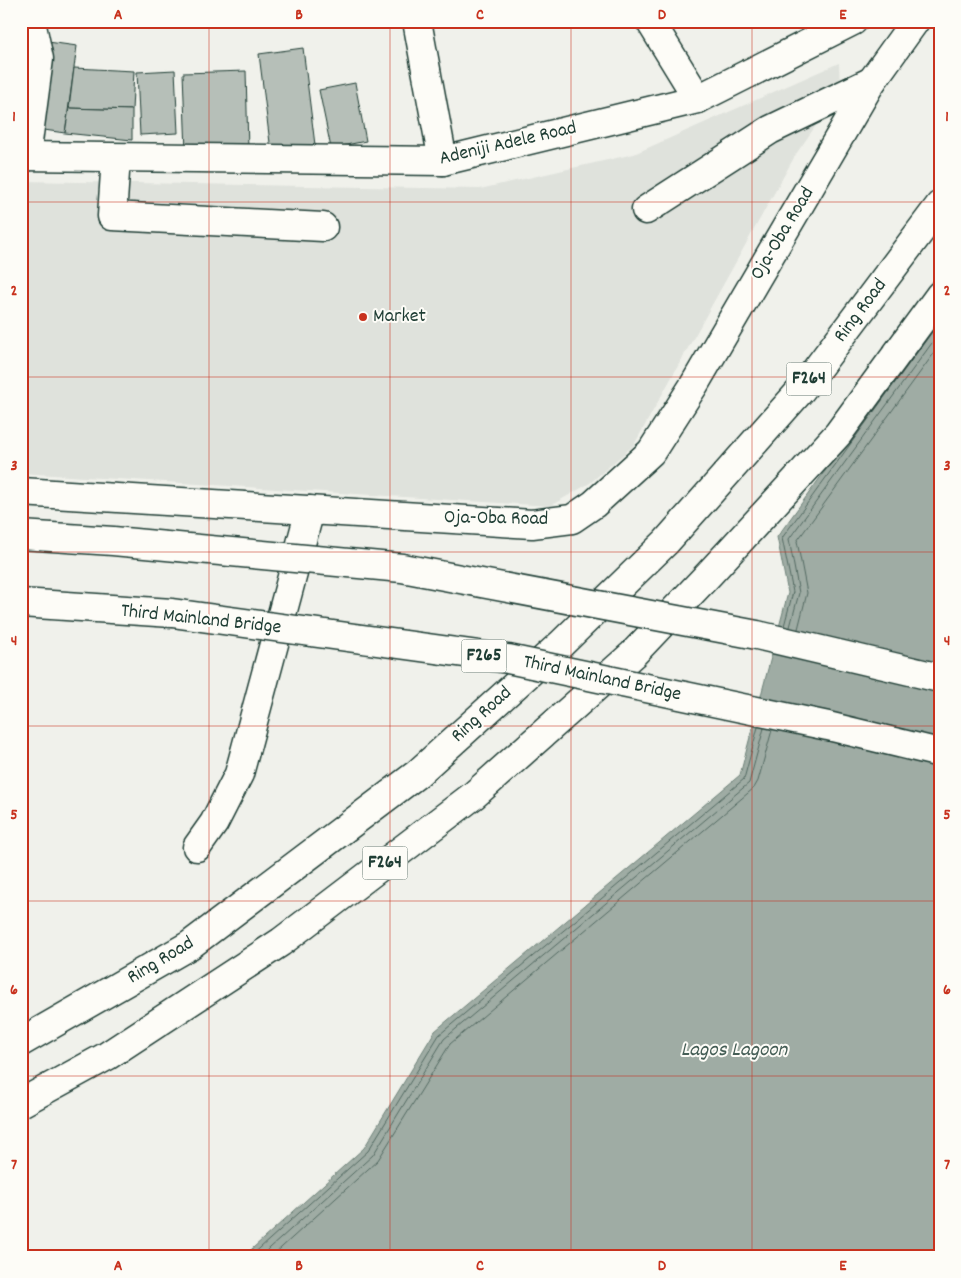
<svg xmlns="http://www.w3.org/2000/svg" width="961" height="1278" font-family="Dekko,sans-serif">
	<rect width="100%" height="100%" fill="#f0f1eb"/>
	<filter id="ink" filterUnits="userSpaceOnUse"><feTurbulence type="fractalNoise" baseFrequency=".02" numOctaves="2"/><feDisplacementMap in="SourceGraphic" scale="10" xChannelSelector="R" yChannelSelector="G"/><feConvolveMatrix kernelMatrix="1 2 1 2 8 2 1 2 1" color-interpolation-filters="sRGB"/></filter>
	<g filter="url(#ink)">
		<polygon fill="#dfe2dc" points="839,63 840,91 796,154 634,445 590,483 550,506 21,473 21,181 480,189 634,154"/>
		<polygon fill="#9faca4" stroke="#6c8077" points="940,313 940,1257 243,1257 364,1148 435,1031 740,775 788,593 777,537"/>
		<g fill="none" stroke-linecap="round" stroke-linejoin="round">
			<g stroke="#526961" stroke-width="1">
				<polyline points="784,626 793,592 782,538 940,321"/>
				<polyline points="790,627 799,593 789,539 940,332"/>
				<polyline points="798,629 807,593 797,541 940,345"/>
				<polyline points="250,1257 368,1151 439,1035 744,779 758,727"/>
				<polyline points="260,1257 373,1155 444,1039 749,783 764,728"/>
				<polyline points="271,1257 378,1160 450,1044 754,788 758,781 772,730"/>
			</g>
		</g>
		<g fill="#b6bfb8" stroke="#1f3d34">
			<polygon points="48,42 77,46 65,133 37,129"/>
			<polygon points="303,48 315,145 271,151 259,54"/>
			<polygon points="74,68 134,71 132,110 69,108"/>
			<polygon points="175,70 178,133 140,135 137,72"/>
			<polygon points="246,71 248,150 186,152 183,73"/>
			<polygon points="355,83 366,141 331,148 319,90"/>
			<polygon points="69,108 132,110 132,140 65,133"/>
		</g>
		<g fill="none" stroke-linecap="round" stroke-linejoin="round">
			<defs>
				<g id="minor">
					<polyline points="417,21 443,161"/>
					<polyline points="650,21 698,99"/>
					<polyline points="21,156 443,161 698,99 853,21"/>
					<polyline points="26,157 39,59 31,21"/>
					<polyline points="116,158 112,216 323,227"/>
					<polyline points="646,210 770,130 872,81"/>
					<polyline points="21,492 532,524 572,519 594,504 651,452 694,385 872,81 915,21"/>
					<polyline points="197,847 214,823 239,774 310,510"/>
				</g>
				<g id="major">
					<polyline points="21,1042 190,945 417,774 560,645 666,542 801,390 940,205"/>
					<polyline points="21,1103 107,1056 281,942 474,795 633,654 710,573 838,434 940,295"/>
				</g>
			</defs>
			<use href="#minor" stroke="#1f3d34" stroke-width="31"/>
			<use href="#major" stroke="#1f3d34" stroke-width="31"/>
			<use href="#minor" stroke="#fdfcf7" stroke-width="28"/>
			<use href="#major" stroke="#fdfcf7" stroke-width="28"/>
			<defs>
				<g id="highway-bridge">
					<polyline points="21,535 113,541 402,568 757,635 940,678"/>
					<polyline points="21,603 172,613 508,659 828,726 940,753"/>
				</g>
			</defs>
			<use href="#highway-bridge" stroke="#1f3d34" stroke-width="31" stroke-linecap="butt"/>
			<use href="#highway-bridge" stroke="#fdfcf7" stroke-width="28"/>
		</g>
	</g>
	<path fill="none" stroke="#c8321e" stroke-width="1" stroke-opacity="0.55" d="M209 21V1257M390 21V1257M571 21V1257M752 21V1257M21 202H940M21 377H940M21 552H940M21 726H940M21 901H940M21 1076H940"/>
	<circle fill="#c8321e" stroke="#fdfcf7" stroke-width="2" cx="363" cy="317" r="5"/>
	<g text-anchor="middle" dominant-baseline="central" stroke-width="4" stroke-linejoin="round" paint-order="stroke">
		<g fill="#fdfcf7" stroke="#62766e" stroke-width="1">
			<rect x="786.5" y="362.5" width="45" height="33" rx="4"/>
			<rect x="461.5" y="639.5" width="45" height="33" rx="4"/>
			<rect x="362.5" y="846.5" width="45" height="33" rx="4"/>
		</g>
		<g font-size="19" font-weight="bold" fill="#1f3d34">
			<text x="809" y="379">F264</text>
			<text x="484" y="656">F265</text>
			<text x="385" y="863">F264</text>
		</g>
		<g font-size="20" fill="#1f3d34" stroke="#fdfcf7">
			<text transform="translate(508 144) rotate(-13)">Adeniji Adele Road</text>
			<text transform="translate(783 234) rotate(-59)">Oja-Oba Road</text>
			<text transform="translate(861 311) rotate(-53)">Ring Road</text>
			<text transform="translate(496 519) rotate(1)">Oja-Oba Road</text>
			<text transform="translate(201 620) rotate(6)">Third Mainland Bridge</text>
			<text transform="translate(602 679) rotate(12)">Third Mainland Bridge</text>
			<text transform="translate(482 715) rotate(-42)">Ring Road</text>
			<text transform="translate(161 961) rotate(-31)">Ring Road</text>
		</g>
		<g font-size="20" fill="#1f3d34" stroke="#fdfcf7" text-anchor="start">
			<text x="373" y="317">Market</text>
		</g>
		<g font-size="21" font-style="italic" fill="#455e56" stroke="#fdfcf7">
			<text x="734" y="1051">Lagos Lagoon</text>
		</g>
	</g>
	<rect width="961" height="1278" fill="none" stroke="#fdfcf7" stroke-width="55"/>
	<rect x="28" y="28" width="906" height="1222" fill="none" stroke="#c8321e" stroke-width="2"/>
	<g font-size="16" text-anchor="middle" font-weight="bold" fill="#c8321e">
		<text x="118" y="19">A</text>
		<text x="299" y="19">B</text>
		<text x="480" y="19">C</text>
		<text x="662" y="19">D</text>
		<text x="843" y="19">E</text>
		<text x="14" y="121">1</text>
		<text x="947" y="121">1</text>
		<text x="14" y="295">2</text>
		<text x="947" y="295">2</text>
		<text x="14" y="470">3</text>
		<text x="947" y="470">3</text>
		<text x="14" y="645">4</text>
		<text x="947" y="645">4</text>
		<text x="14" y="819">5</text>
		<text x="947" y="819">5</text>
		<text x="14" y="994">6</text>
		<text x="947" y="994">6</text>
		<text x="14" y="1169">7</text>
		<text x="947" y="1169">7</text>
		<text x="118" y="1270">A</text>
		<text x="299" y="1270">B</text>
		<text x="480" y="1270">C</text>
		<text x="662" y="1270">D</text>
		<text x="843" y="1270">E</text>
	</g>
</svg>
